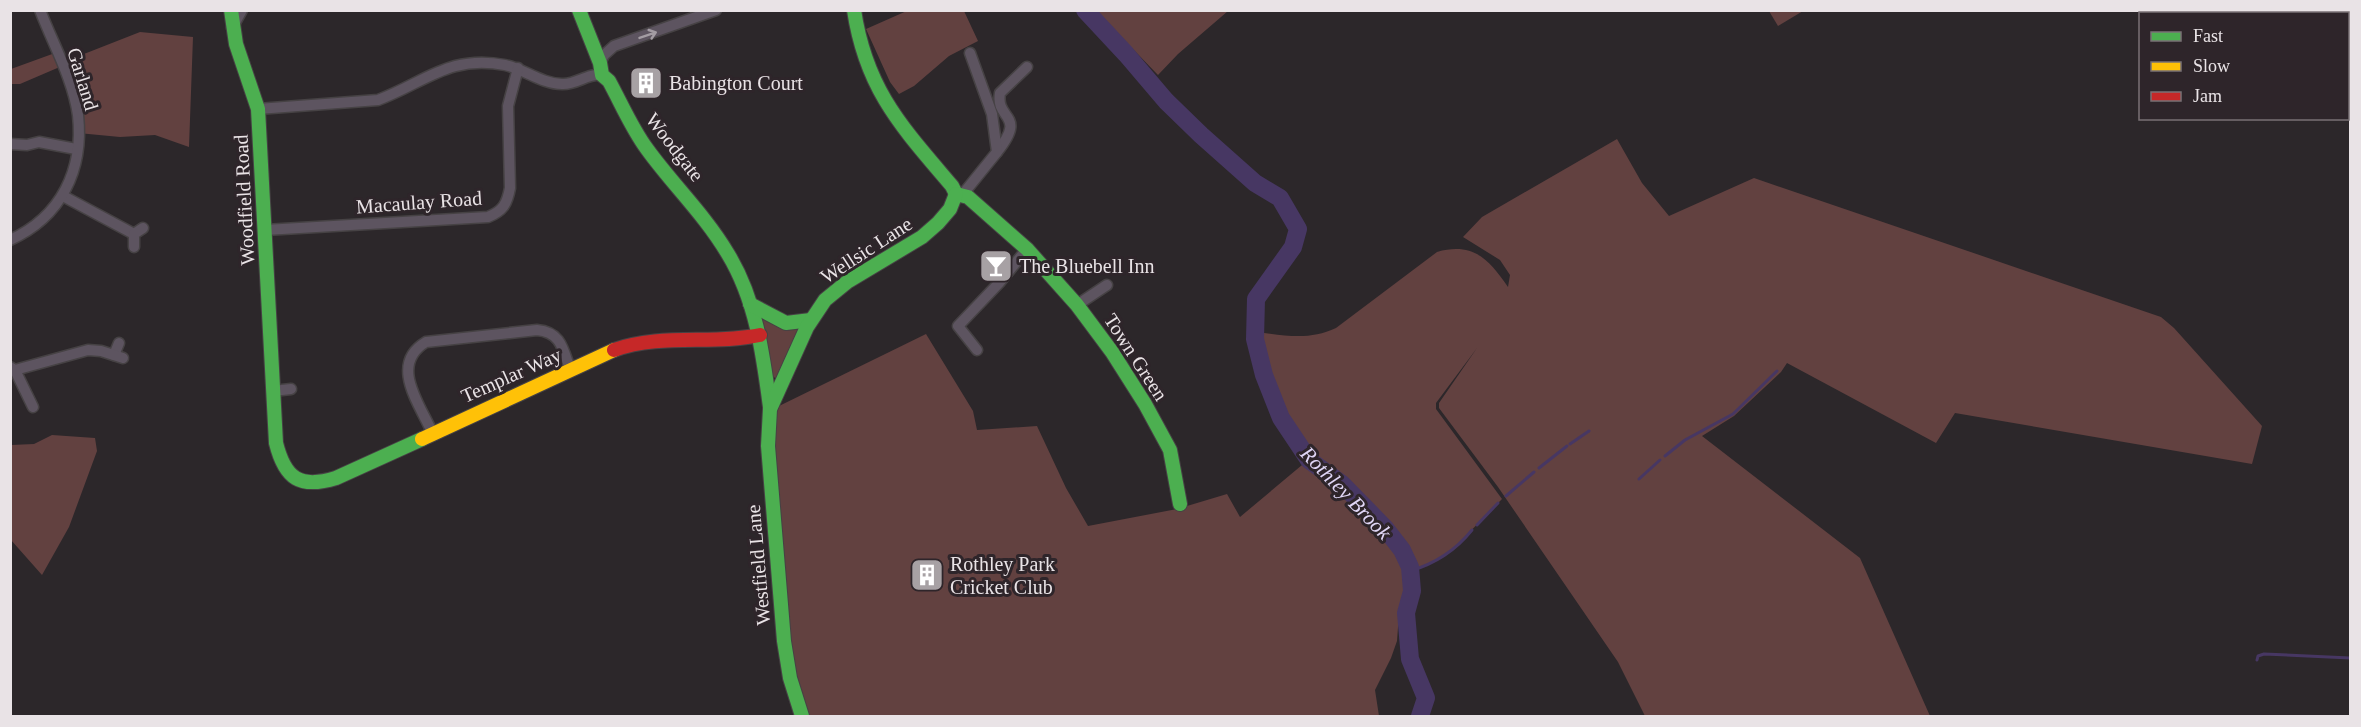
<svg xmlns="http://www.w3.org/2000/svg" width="2361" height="727" font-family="Georgia,serif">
	<rect width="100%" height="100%" fill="#2c272a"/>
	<g fill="#624140">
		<polygon points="909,10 964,11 978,41 949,56 914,86 899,94 890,82 866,29"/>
		<polygon points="1096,11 1228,11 1178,54 1158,75"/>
		<polygon points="1769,11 1803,11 1778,26"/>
		<polygon points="140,32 193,37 189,147 155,135 120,137 78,133 62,66 20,84 11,84 11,69 55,53 61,63"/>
		<path d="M1617 139 1642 183 1669 216 1754 178 2161 317 2174 328 2262 426 2252 464 1955 413 1936 443 1787 363 1781 372 1734 416 1702 436 1860 558 1930 716H1645L1618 662 1498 487 1439 408V403L1477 348 1436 403V409L1502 499 1452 550 1434 562 1410 571 1405 576 1406 596 1399 614 1397 641 1391 658 1375 690 1379 716H806L792 664 773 447 777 407 926 334 973 411 977 430 1037 426 1066 488 1088 526 1177 509 1227 494 1240 517 1308 460C1287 428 1269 397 1260 359 1258 350 1254 341 1256 332 1284 335 1309 341 1336 328L1437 252C1473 242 1489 259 1508 287L1510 275 1500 260 1463 237 1482 217Z"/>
		<polygon points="762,318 800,325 776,378 773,377"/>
		<polygon points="52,435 95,438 97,451 69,527 42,575 11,540 11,445 34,444"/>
	</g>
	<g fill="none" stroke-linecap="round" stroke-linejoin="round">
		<g stroke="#473763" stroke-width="3">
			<polyline points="1570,444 1589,431"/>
			<polyline points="1665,456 1685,440 1733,414 1777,371"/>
			<polyline points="1539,468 1567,446"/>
			<polyline points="1639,479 1660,460"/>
			<polyline points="1506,496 1534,472"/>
			<polyline points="1477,525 1498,503"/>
			<path d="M1410 571C1434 564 1456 550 1472 530"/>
			<polyline points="2257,660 2258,656 2264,654 2350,658"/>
		</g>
		<polyline stroke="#473763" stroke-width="18" points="1085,10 1126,54 1166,101 1201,135 1255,183 1280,198 1298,229 1293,247 1256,299 1255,339 1264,375 1281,418 1309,460 1342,484 1385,528 1402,550 1410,567 1412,591 1406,613 1410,659 1426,698 1420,716"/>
		<defs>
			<g id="street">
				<polyline points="232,28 242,10"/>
				<polyline points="600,63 604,55 614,46 716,10"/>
				<path d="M258 109 378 100C424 83 450 54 505 65 524 69 542 84 562 84 576 85 588 73 602 75"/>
				<polyline points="10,144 27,145 39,142 76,149"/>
				<path d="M997 152C1028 113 995 121 1000 93L1027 67"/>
				<polyline points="963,194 997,152 992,114 970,53"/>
				<polyline points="63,196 134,234"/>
				<path d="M265 230 488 217C503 211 507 204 510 188L508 106 518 68"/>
				<path d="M10 240C61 217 84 170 78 115 73 79 53 44 40 10"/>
				<polyline points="134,247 134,234 143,228"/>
				<polyline points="1077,305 1107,285"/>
				<polyline points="977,350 958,326 999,283 1027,249"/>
				<polyline points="114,355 119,343"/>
				<polyline points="10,367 15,370 88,350 101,351 123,358"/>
				<polyline points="15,370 33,407"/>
				<polyline points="273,391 291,389"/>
				<path d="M432 432C419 403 389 364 426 342L537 330C561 332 563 349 570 369"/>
			</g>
			<g id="fast">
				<path d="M231 10 236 44 258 109 276 443C285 479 300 489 336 478L422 439"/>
				<path d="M579 10 600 63 602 75 609 81C621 103 632 129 647 149 673 185 705 215 728 254 756 300 763 354 770 407"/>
				<path d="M854 10C866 90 902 127 952 186L956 194"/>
				<polyline points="956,194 968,197 1027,249 1077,305 1112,352 1145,404 1170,450 1180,504"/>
				<polyline points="750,304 786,323 811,320"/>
				<polyline points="802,716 790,678 784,641 768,446 770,409 807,327 825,300 847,282 922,237 938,223 950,209 956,194"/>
			</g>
			<polyline id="slow" points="422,439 614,350"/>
			<path id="jam" d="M614 350C660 333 713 345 760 335"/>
		</defs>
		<use href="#street" stroke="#464244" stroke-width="13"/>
		<use href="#fast" stroke="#464244" stroke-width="16"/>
		<use href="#slow" stroke="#464244" stroke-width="16"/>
		<use href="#jam" stroke="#464244" stroke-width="16"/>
		<use href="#street" stroke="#5d5460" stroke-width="10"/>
		<use href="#fast" stroke="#4caf50" stroke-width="14"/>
		<use href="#slow" stroke="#ffc107" stroke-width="14"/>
		<use href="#jam" stroke="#c62828" stroke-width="14"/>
	</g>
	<defs><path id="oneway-shaft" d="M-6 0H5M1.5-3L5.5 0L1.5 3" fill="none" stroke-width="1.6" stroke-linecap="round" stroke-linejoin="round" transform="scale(1.5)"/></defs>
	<use stroke="#a39ca3" href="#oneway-shaft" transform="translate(648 35) rotate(-19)"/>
	<defs>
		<symbol id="building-square" viewBox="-11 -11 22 22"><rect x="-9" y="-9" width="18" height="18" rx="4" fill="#a7a1a4" stroke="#2e252a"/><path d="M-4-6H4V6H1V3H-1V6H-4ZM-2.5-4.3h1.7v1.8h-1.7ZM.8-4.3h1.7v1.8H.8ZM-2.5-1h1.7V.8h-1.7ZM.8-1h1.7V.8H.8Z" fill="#fff"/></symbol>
		<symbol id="bar-square" viewBox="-11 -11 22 22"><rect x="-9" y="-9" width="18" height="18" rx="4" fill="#a7a1a4" stroke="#2e252a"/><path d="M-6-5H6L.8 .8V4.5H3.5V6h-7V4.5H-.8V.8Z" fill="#fff"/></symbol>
	</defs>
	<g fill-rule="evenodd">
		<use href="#building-square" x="627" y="64" width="38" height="38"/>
		<use href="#bar-square" x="977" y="247" width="38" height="38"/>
		<use href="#building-square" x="908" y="556" width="38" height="38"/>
	</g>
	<g text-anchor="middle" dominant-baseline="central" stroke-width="6" stroke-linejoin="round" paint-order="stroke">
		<g font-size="20" fill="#e9e3e6" stroke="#2e252a">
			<text transform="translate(83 79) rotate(73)">Garland</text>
			<text transform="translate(675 147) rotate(52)">Woodgate</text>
			<text transform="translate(244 200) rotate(-93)">Woodfield Road</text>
			<text transform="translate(419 202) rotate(-4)">Macaulay Road</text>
			<text transform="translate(866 250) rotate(-33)">Wellsic Lane</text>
			<text transform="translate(1136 357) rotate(57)">Town Green</text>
			<text transform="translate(511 375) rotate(-24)">Templar Way</text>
			<text transform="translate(758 565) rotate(-95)">Westfield Lane</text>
		</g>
		<g font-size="20" fill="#e9e3e6" stroke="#2e252a" text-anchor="start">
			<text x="669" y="83">Babington Court</text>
			<text x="1019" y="266">The Bluebell Inn</text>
			<text x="950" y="564">Rothley Park<tspan x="950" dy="23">Cricket Club</tspan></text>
		</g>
		<g font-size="21" font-style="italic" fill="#e0d6f6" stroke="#2e252a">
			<text transform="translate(1346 493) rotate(46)">Rothley Brook</text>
		</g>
	</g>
	<rect width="2361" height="727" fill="none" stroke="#e9e3e6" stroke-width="24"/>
	<rect x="2139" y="12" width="210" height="108" fill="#2e252a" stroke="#797175" stroke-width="1.5"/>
	<rect x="2151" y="32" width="30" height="9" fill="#4caf50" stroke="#797175" stroke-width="1.5"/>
	<text x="2193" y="42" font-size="18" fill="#e9e3e6">Fast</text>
	<rect x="2151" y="62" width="30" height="9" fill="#ffc107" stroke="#797175" stroke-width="1.5"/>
	<text x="2193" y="72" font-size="18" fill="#e9e3e6">Slow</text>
	<rect x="2151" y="92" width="30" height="9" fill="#c62828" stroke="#797175" stroke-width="1.5"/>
	<text x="2193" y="102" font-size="18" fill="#e9e3e6">Jam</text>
</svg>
